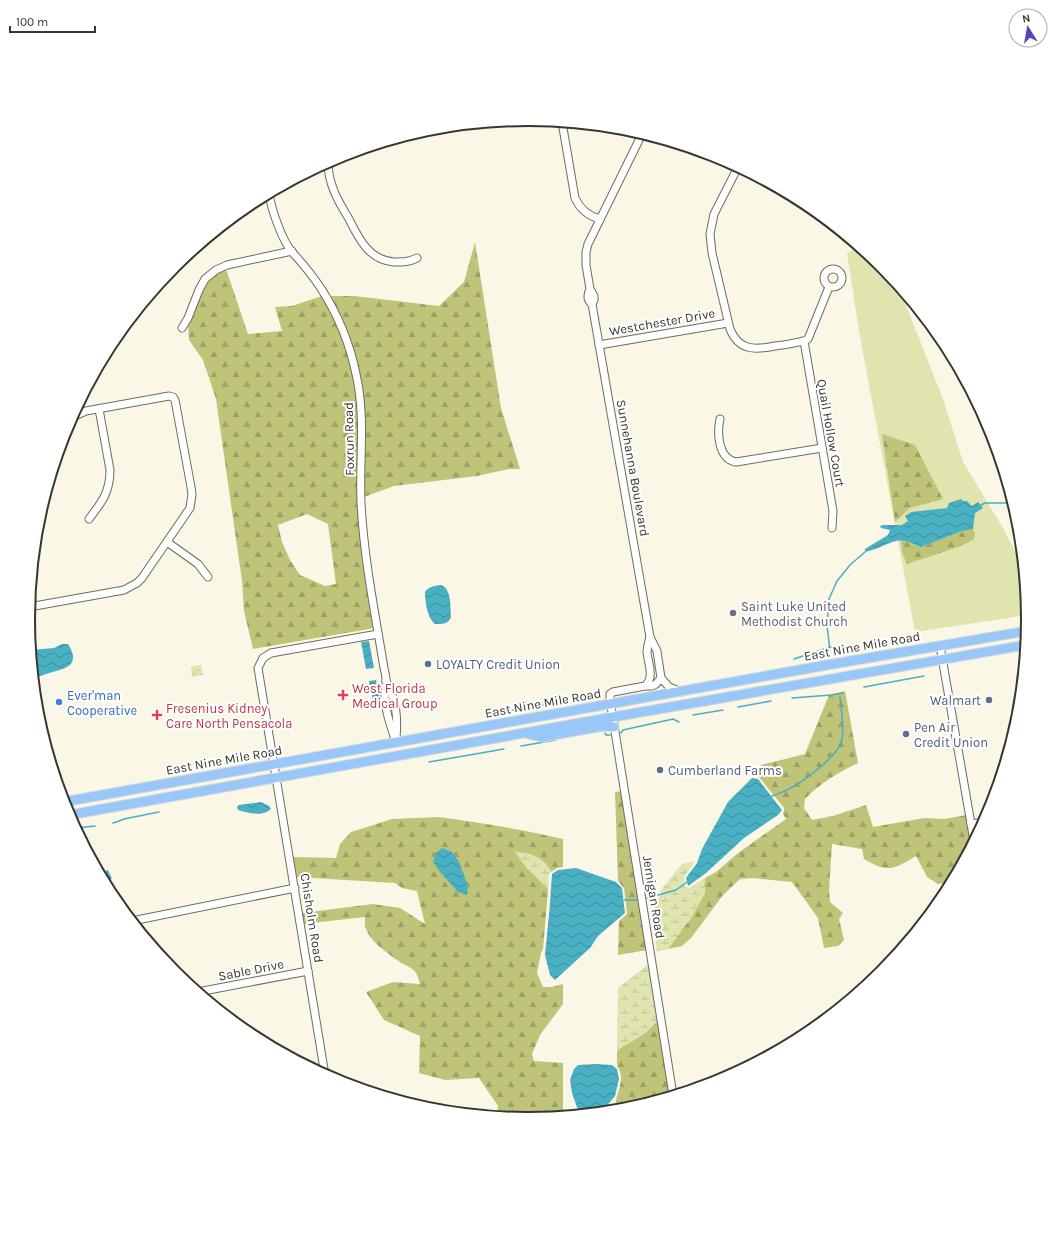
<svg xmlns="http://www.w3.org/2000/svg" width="1056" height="1238" font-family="Karla,sans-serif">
	<defs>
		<pattern id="forest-firs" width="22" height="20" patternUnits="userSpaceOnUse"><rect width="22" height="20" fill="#c0c479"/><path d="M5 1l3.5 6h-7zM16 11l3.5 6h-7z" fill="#9da064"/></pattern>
		<pattern id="wetland-marsh" width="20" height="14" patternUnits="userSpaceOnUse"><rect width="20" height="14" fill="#e0e4ae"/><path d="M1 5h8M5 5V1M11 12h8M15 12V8" fill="none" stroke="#c1c496"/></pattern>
		<pattern id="park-dots" width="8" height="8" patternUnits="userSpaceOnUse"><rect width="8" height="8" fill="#e0e4ae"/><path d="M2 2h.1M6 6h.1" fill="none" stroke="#c1c496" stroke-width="1.8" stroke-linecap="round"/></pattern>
		<pattern id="water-waves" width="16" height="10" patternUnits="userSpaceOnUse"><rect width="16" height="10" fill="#49afc2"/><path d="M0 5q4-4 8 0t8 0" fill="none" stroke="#3e8f9e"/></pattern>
	</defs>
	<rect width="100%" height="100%" fill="#faf7e7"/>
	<polygon fill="#e0e4ae" points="857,246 882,266 898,285 943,399 963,462 1003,528 1023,566 1028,615 915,632 859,331 847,254"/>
	<g fill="url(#forest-firs)" fill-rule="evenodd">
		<polygon points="475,242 501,408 520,469 509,469 477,476 394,486 364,497 365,411 362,390 329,296 354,296 439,306 464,282"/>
		<path d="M226 269 248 334 282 331 275 307 292 306 322 296 332 313 341 335 353 374 359 411 358 470 375 628 253 649 244 611 242 581 216 399 203 360 189 340 188 324 202 292 209 279 218 273ZM307 514 328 524 336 584 325 586 300 575 290 560 282 542 278 525Z"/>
		<polygon points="882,434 915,445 943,499 910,508 895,522"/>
		<polygon points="973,529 975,533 974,539 961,546 907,564 902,552 901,541 911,542 921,547 962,531"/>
		<path d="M845 691 858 763C839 772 820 783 805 799L804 808 812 820 833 816 866 805 873 827 924 818 944 819 967 815 971 846 952 882 938 884 927 877 916 856C893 870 888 873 864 859L862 849 832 844 829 891 830 902 843 913 839 919 844 940 838 946 824 948 818 918 792 882 753 878 740 879 723 895 691 938 682 946 668 949 705 893V878L716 872 738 853 786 819 783 814 784 811V808L759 777 756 776 763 774 761 765 805 754 829 695Z"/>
		<polygon points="622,791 647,950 618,955 619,921 626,915 627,913 624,888 618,881 615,792"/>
		<path d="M439 817C481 823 522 829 563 839V867L557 868 551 872C544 857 530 853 515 852L548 889V891L543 949 541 953 537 973 543 987H552L563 984V1004L540 1035 532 1054 534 1061 563 1063V1116L528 1119 497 1116 498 1106 479 1078 445 1080 419 1073 420 1036 384 1020 366 992 393 982 420 984C416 966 410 969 397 960 386 952 371 942 366 929 364 925 365 921 365 917L303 924 302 913 373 904 400 908 425 924 417 891 402 888 395 883 296 877 292 857 336 858 340 844 351 832 392 819Z"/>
		<path d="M658 1020 670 1096 625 1109 616 1110C616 1107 616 1103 616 1100 619 1089 625 1076 617 1066V1052L619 1049 645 1033Z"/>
	</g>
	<g fill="url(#wetland-marsh)">
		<path d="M514 851C530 854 543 856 551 872L549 874 548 891V889L526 867Z"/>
		<polygon points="695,861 684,877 685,887 689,888 705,878 705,893 692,917 668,949 657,952 655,940 653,913 662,889 682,864"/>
		<polygon points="649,964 658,1020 645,1033 619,1049 617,1052 618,988"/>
	</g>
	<polygon fill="url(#park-dots)" points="201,665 203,675 192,677 191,667"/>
	<g fill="url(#water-waves)">
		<path d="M961 499 963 501H967L972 506 978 502 983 508 975 513 973 529 962 531 921 547C914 544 904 539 896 541 885 544 876 550 865 552V549L888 535 890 530 881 528 880 526 883 525H902L908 521 905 516 911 512 947 508 949 503Z"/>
		<path d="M441 585C452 589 450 607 451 617 449 624 442 624 435 624 427 618 425 601 425 592 429 586 435 586 441 585Z"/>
		<polygon points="369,641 374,668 366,669 361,642"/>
		<path d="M62 644H68C78 660 73 667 56 671 48 673 41 676 34 678L31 650 54 648Z"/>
		<polygon points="376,680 382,709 375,710 369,681"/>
		<polygon points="752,778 758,779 782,810 778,815 744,838 706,873 688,886 686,878 697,863 702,849 728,802"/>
		<path d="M261 802 269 806 271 809C262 817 248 813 238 810L237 807 239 805Z"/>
		<polygon points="442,848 452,852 459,862 468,886 467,895 458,892 440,872 433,862 436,853"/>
		<polygon points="576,868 616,882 622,888 625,913 598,936 590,948 555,980 550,975 545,955 550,904 552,874 558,870"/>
		<polygon points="108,870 112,879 104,881 99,873"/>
		<polygon points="595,1064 612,1065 617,1069 619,1079 615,1096 604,1109 595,1112 582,1113 578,1110 572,1093 570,1080 574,1069 578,1065"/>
	</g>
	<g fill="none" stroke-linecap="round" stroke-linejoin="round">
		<g stroke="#49afc2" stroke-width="1.5">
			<polyline points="981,505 985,503 1013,503"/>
			<polyline points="830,651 827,625 829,599 837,581 850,565 865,552"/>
			<polyline points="794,659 830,647 846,646"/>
			<polyline points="864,687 924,676"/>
			<polyline points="792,698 831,695 843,693"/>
			<polyline points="537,706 548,704"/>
			<polyline points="738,707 771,701"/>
			<polyline points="496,713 515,710"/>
			<polyline points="693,715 723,710"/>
			<polyline points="673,719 679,722"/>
			<polyline points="605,733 606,735 610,735"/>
			<polyline points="621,733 623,730 673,719"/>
			<polyline points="521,746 556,740"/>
			<polyline points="429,762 504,749"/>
			<path d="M772 796C777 794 783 792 789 789 804 781 835 758 841 743 845 734 841 707 840 697"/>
			<polyline points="113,823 119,821 124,819 159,812"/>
			<polyline points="76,828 95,826"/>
			<polyline points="647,898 676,890 687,882"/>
			<polyline points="624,900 637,900"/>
		</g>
		<defs>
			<g id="minor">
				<path d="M562 122 575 198C580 209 588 216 600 219"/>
				<path d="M328 162C328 184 338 201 349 219 359 239 369 260 394 262 403 262 409 262 417 258"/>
				<path d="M738 167 714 214 710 234 712 253 730 329C739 351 755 350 775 346 785 345 794 343 804 341L808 339 829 287"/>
				<path d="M269 193C271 209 282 240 292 252 303 264 313 276 322 290 338 315 350 345 356 374 366 417 359 460 361 503 364 559 375 613 384 668 385 672 386 676 386 680 387 685 385 690 385 695 385 711 391 727 396 742"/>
				<circle cx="833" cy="278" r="9"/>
				<path d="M590 289C587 295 587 300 592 304L594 300V296L590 289 586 265V252L588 244 642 134"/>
				<polyline points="592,304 650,637 657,651 661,678 656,684 652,686 645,686 613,692 610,694 610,700 673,1095"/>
				<polyline points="182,328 188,318 199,290 205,279 216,270 227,265 292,251"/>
				<polyline points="804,341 833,511 832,528"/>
				<polyline points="599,345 728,323"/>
				<path d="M720 419C717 433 718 459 736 462L822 448"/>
				<path d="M89 519C102 502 110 492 110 470L99 409"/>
				<polyline points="167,542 198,564 208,577"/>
				<polyline points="29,607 124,590 137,583 142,578 190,508 192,494 191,487 175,400 173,397 169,396 86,411 72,417"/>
				<polyline points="940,646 974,841"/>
				<polyline points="661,678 669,687 681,692"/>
				<path d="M386 681C396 700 398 717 396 738"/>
				<path d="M645 686C655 677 648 664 647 652 647 647 649 642 650 637"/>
				<polyline points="971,824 984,822"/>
				<polyline points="132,921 295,888"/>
				<polyline points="198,992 308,971"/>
				<polyline points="325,1075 258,668 263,658 271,653 378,634"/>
			</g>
			<g id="major">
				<polyline points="529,734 542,737 598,727 607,726 614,727"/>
				<polyline points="63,802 827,665 1027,631"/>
				<polyline points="69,815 613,717 1025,645"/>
			</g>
		</defs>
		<use href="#minor" stroke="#6f6c5e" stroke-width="9"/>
		<use href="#major" stroke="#dbdbda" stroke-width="11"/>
		<use href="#minor" stroke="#fff" stroke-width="7"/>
		<use href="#major" stroke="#99c7f8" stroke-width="9"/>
	</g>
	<circle fill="#6b7280" stroke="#fff" stroke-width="1.5" cx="733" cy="613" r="4"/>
	<g fill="#5c6f8a" stroke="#fff" stroke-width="1.5">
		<circle cx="428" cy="664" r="4"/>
		<circle cx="989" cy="700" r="4"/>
		<circle cx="906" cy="734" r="4"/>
		<circle cx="660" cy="770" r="4"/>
	</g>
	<g fill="#e0444e" stroke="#fff" stroke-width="1.5">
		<path d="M341 689h4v4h4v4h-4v4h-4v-4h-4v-4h4z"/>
		<path d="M155 709h4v4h4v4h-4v4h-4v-4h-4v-4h4z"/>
	</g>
	<circle fill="#3f7fe0" stroke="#fff" stroke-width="1.5" cx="59" cy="702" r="4"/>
	<g text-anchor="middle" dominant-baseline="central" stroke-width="4" stroke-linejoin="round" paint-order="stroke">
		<g font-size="13" fill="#373630" stroke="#fff">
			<text transform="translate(662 322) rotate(-10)">Westchester Drive</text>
			<text transform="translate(831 433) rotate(80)">Quail Hollow Court</text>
			<text transform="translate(349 439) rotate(-91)">Foxrun Road</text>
			<text transform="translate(633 468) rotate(80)">Sunnehanna Boulevard</text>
			<text transform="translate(862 646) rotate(-10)">East Nine Mile Road</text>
			<text transform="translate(543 703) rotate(-10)">East Nine Mile Road</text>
			<text transform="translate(224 760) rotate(-10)">East Nine Mile Road</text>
			<text transform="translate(654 897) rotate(81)">Jernigan Road</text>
			<text transform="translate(312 918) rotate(81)">Chisholm Road</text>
			<text transform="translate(251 970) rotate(-11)">Sable Drive</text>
		</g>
		<g font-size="13" fill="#5b616d" stroke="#fff" text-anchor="start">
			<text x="741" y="606">Saint Luke United<tspan x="741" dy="15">Methodist Church</tspan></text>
		</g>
		<g font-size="13" fill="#4e5e75" stroke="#fff" text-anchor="start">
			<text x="436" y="664">LOYALTY Credit Union</text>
			<text x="981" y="700" text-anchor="end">Walmart</text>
			<text x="914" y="727">Pen Air<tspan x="914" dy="15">Credit Union</tspan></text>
			<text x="668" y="770">Cumberland Farms</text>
		</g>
		<g font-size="13" fill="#be3a42" stroke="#fff" text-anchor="start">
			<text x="352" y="688">West Florida<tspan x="352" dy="15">Medical Group</tspan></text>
			<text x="166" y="708">Fresenius Kidney<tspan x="166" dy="15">Care North Pensacola</tspan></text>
		</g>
		<g font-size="13" fill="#366cbe" stroke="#fff" text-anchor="start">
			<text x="67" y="695">Ever'man<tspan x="67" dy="15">Cooperative</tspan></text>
		</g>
	</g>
	<path d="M0 0H1056V1238H0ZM35 619a493 493 0 1 1 986 0a493 493 0 1 1-986 0Z" fill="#fff" fill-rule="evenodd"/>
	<path fill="none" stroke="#373630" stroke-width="2" d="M35 619a493 493 0 1 1 986 0a493 493 0 1 1-986 0Z"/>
	<g transform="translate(1028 28) rotate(349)"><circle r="19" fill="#ffffff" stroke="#afafac"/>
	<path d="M0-3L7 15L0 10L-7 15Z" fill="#4d46bd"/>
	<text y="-6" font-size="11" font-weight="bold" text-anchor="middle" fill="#373630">N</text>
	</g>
	<path d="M10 26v6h85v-6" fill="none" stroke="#373630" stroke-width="2"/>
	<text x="16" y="26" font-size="12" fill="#373630" stroke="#ffffff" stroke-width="3" paint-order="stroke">100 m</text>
</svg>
